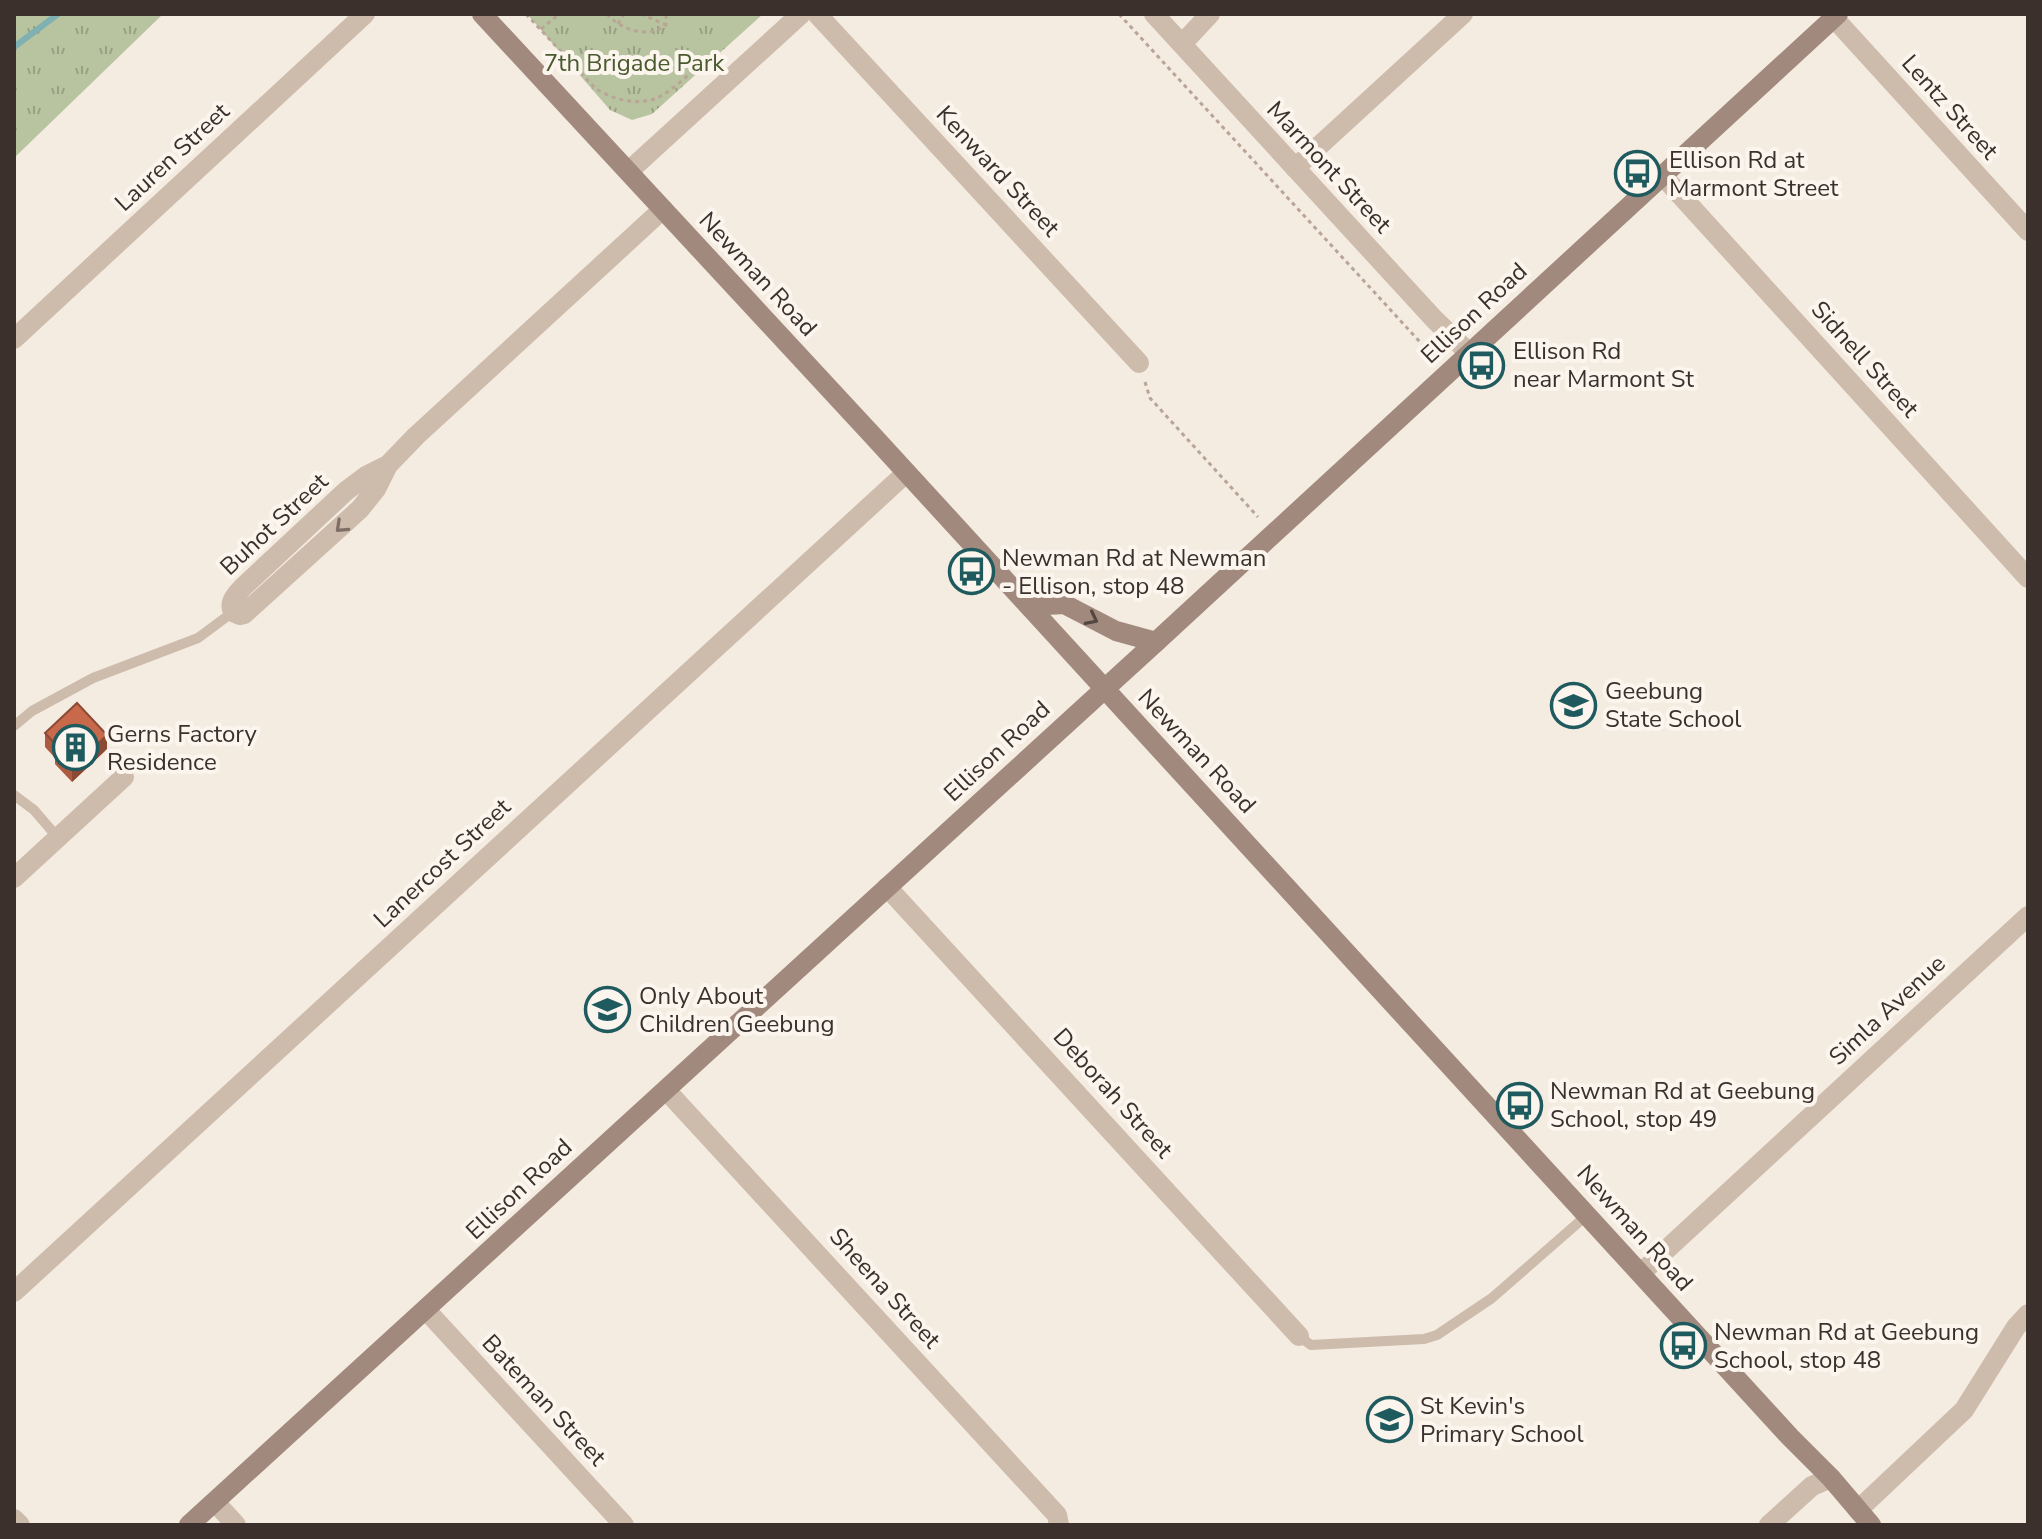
<svg xmlns="http://www.w3.org/2000/svg" width="2042" height="1539" font-family="'Nunito Sans',sans-serif">
	<defs>
		<pattern id="grass-tufts" width="24" height="20" patternUnits="userSpaceOnUse" patternTransform="scale(2)"><rect width="24" height="20" fill="#b8c4a0"/><path d="M3 7l-1-3M5 7V3M7 7l1-3M15 17l-1-3M17 17v-4M19 17l1-3" fill="none" stroke="#97a083"/></pattern>
	</defs>
	<rect width="100%" height="100%" fill="#f4ebe1"/>
	<g fill="url(#grass-tufts)">
		<polygon points="14,14 163,14 14,158"/>
		<polygon points="527,14 763,14 652,114 632,120 610,110"/>
	</g>
	<g fill="none" stroke-linecap="round" stroke-linejoin="round">
		<polyline stroke="#7fb0b2" stroke-width="6" points="14,47 58,14"/>
		<g stroke="#b9a596" stroke-width="3" stroke-dasharray="4 4" stroke-linecap="butt">
			<path d="M526 14 595 88C613 100 637 106 657 98 672 91 686 76 699 67L706 73"/>
			<path d="M607 14C621 30 648 39 666 25V14"/>
			<polyline points="641,14 666,25"/>
			<polyline points="1119,14 1431,354"/>
			<polyline points="618,24 624,14"/>
			<polyline points="541,29 559,14"/>
			<polyline points="1145,382 1150,398 1258,517"/>
		</g>
		<g stroke="#cdbbac" stroke-width="10">
			<polyline points="14,726 32,711 93,678 198,638 233,612"/>
			<polyline points="14,795 34,810 58,838"/>
			<polyline points="1299,1336 1311,1345 1424,1339 1437,1335 1492,1298 1587,1215"/>
		</g>
		<g stroke="#cdbbac" stroke-width="20">
			<polyline points="817,14 1139,363"/>
			<polyline points="1154,14 1434,319 1469,353"/>
			<polyline points="1834,18 2028,231"/>
			<polyline points="1182,44 1210,14"/>
			<polyline points="1295,168 1463,14"/>
			<polyline points="629,171 801,14"/>
			<polyline points="1663,176 2028,578"/>
			<polyline points="14,339 365,14"/>
			<path d="M388 465 366 476 346 491 243 587C236 595 228 602 233 612L240 615 244 614 360 509 376 489 388 465 416 436 663 209"/>
			<polyline points="14,878 124,777"/>
			<polyline points="887,887 1299,1336"/>
			<polyline points="666,1090 1057,1515 1059,1525"/>
			<polyline points="1641,1273 2028,916"/>
			<polyline points="14,1292 906,473"/>
			<polyline points="426,1310 624,1525"/>
			<polyline points="215,1502 236,1525"/>
			<polyline points="1858,1510 1964,1410 2016,1327 2028,1314"/>
			<polyline points="14,1519 20,1525"/>
			<polyline points="1769,1525 1812,1486 1831,1478"/>
		</g>
		<g stroke="#a18a7d" stroke-width="20">
			<polyline points="482,14 874,437 1790,1437 1831,1478 1871,1525"/>
			<polyline points="1029,606 1064,604 1116,631 1156,642"/>
			<polyline points="189,1525 1156,642 1838,14"/>
		</g>
	</g>
	<polygon fill="#ac5a40" points="45,733 107,749 72,782 55,764 55,758 45,747"/>
	<polygon fill="#8c4a34" points="107,735 107,749 72,782 72,768"/>
	<polygon fill="#c8694b" stroke="#8c4a34" stroke-width="2" points="77,703 107,735 72,768 55,750 58,747 45,733"/>
	<defs><path id="oneway-chevron" d="M-2-3.5L2.5 0L-2 3.5" fill="none" stroke-width="1.6" stroke-linecap="round" stroke-linejoin="round" transform="scale(2)"/></defs>
	<use stroke="#7d6f65" href="#oneway-chevron" transform="translate(341 527) rotate(137)"/>
	<use stroke="#544640" href="#oneway-chevron" transform="translate(1092 619) rotate(27)"/>
	<defs>
		<symbol id="bus-ring" viewBox="-11 -11 22 22"><circle r="9.5" fill="#fbf5ee" stroke="#1f5a5e" stroke-width="1.5"/><path d="M-5-6H5V4H4V6H2V4H-2V6H-4V4H-5ZM-3.5-4V0h7V-4ZM-3.5 1.2v1.5H-2V1.2ZM2 1.2v1.5H3.5V1.2Z" fill="#1f5a5e"/></symbol>
		<symbol id="school-ring" viewBox="-11 -11 22 22"><circle r="9.5" fill="#fbf5ee" stroke="#1f5a5e" stroke-width="1.5"/><path d="M0-5L7-2L0 1L-7-2ZM-4 1L0 2.5L4 1V4Q0 6-4 4Z" fill="#1f5a5e"/></symbol>
		<symbol id="building-ring" viewBox="-11 -11 22 22"><circle r="9.5" fill="#fbf5ee" stroke="#1f5a5e" stroke-width="1.5"/><path d="M-4-6H4V6H1V3H-1V6H-4ZM-2.5-4.3h1.7v1.8h-1.7ZM.8-4.3h1.7v1.8H.8ZM-2.5-1h1.7V.8h-1.7ZM.8-1h1.7V.8H.8Z" fill="#1f5a5e"/></symbol>
	</defs>
	<g fill-rule="evenodd">
		<use href="#bus-ring" x="1612" y="148" width="51" height="51"/>
		<use href="#bus-ring" x="1456" y="340" width="51" height="51"/>
		<use href="#bus-ring" x="946" y="546" width="51" height="51"/>
		<use href="#school-ring" x="1548" y="680" width="51" height="51"/>
		<use href="#building-ring" x="50" y="722" width="51" height="51"/>
		<use href="#school-ring" x="582" y="984" width="51" height="51"/>
		<use href="#bus-ring" x="1494" y="1080" width="51" height="51"/>
		<use href="#bus-ring" x="1658" y="1320" width="51" height="51"/>
		<use href="#school-ring" x="1364" y="1394" width="51" height="51"/>
	</g>
	<g text-anchor="middle" dominant-baseline="central" stroke-width="8" stroke-linejoin="round" paint-order="stroke">
		<g font-size="24" fill="#4a5a2e" stroke="#fbf5ee">
			<text x="634" y="63">7th Brigade Park</text>
		</g>
		<g font-size="24" fill="#3b302b" stroke="#fbf5ee">
			<text transform="translate(1950 107) rotate(48)">Lentz Street</text>
			<text transform="translate(172 157) rotate(-43)">Lauren Street</text>
			<text transform="translate(1329 167) rotate(47)">Marmont Street</text>
			<text transform="translate(998 171) rotate(47)">Kenward Street</text>
			<text transform="translate(758 274) rotate(47)">Newman Road</text>
			<text transform="translate(1474 313) rotate(-43)">Ellison Road</text>
			<text transform="translate(1865 359) rotate(48)">Sidnell Street</text>
			<text transform="translate(274 524) rotate(-43)">Buhot Street</text>
			<text transform="translate(997 751) rotate(-43)">Ellison Road</text>
			<text transform="translate(1197 751) rotate(47)">Newman Road</text>
			<text transform="translate(442 863) rotate(-43)">Lanercost Street</text>
			<text transform="translate(1887 1010) rotate(-43)">Simla Avenue</text>
			<text transform="translate(1113 1093) rotate(48)">Deborah Street</text>
			<text transform="translate(519 1189) rotate(-43)">Ellison Road</text>
			<text transform="translate(1635 1228) rotate(48)">Newman Road</text>
			<text transform="translate(885 1288) rotate(48)">Sheena Street</text>
			<text transform="translate(544 1400) rotate(47)">Bateman Street</text>
		</g>
		<g font-size="24" fill="#3b302b" stroke="#fbf5ee" text-anchor="start">
			<text x="1669" y="160">Ellison Rd at<tspan x="1669" dy="28">Marmont Street</tspan></text>
			<text x="1513" y="351">Ellison Rd<tspan x="1513" dy="28">near Marmont St</tspan></text>
			<text x="1002" y="558">Newman Rd at Newman<tspan x="1002" dy="28">- Ellison, stop 48</tspan></text>
			<text x="1605" y="691">Geebung<tspan x="1605" dy="28">State School</tspan></text>
			<text x="107" y="734">Gerns Factory<tspan x="107" dy="28">Residence</tspan></text>
			<text x="639" y="996">Only About<tspan x="639" dy="28">Children Geebung</tspan></text>
			<text x="1550" y="1091">Newman Rd at Geebung<tspan x="1550" dy="28">School, stop 49</tspan></text>
			<text x="1714" y="1332">Newman Rd at Geebung<tspan x="1714" dy="28">School, stop 48</tspan></text>
			<text x="1420" y="1406">St Kevin's<tspan x="1420" dy="28">Primary School</tspan></text>
		</g>
	</g>
	<rect width="2042" height="1539" fill="none" stroke="#3b302b" stroke-width="32"/>
</svg>
